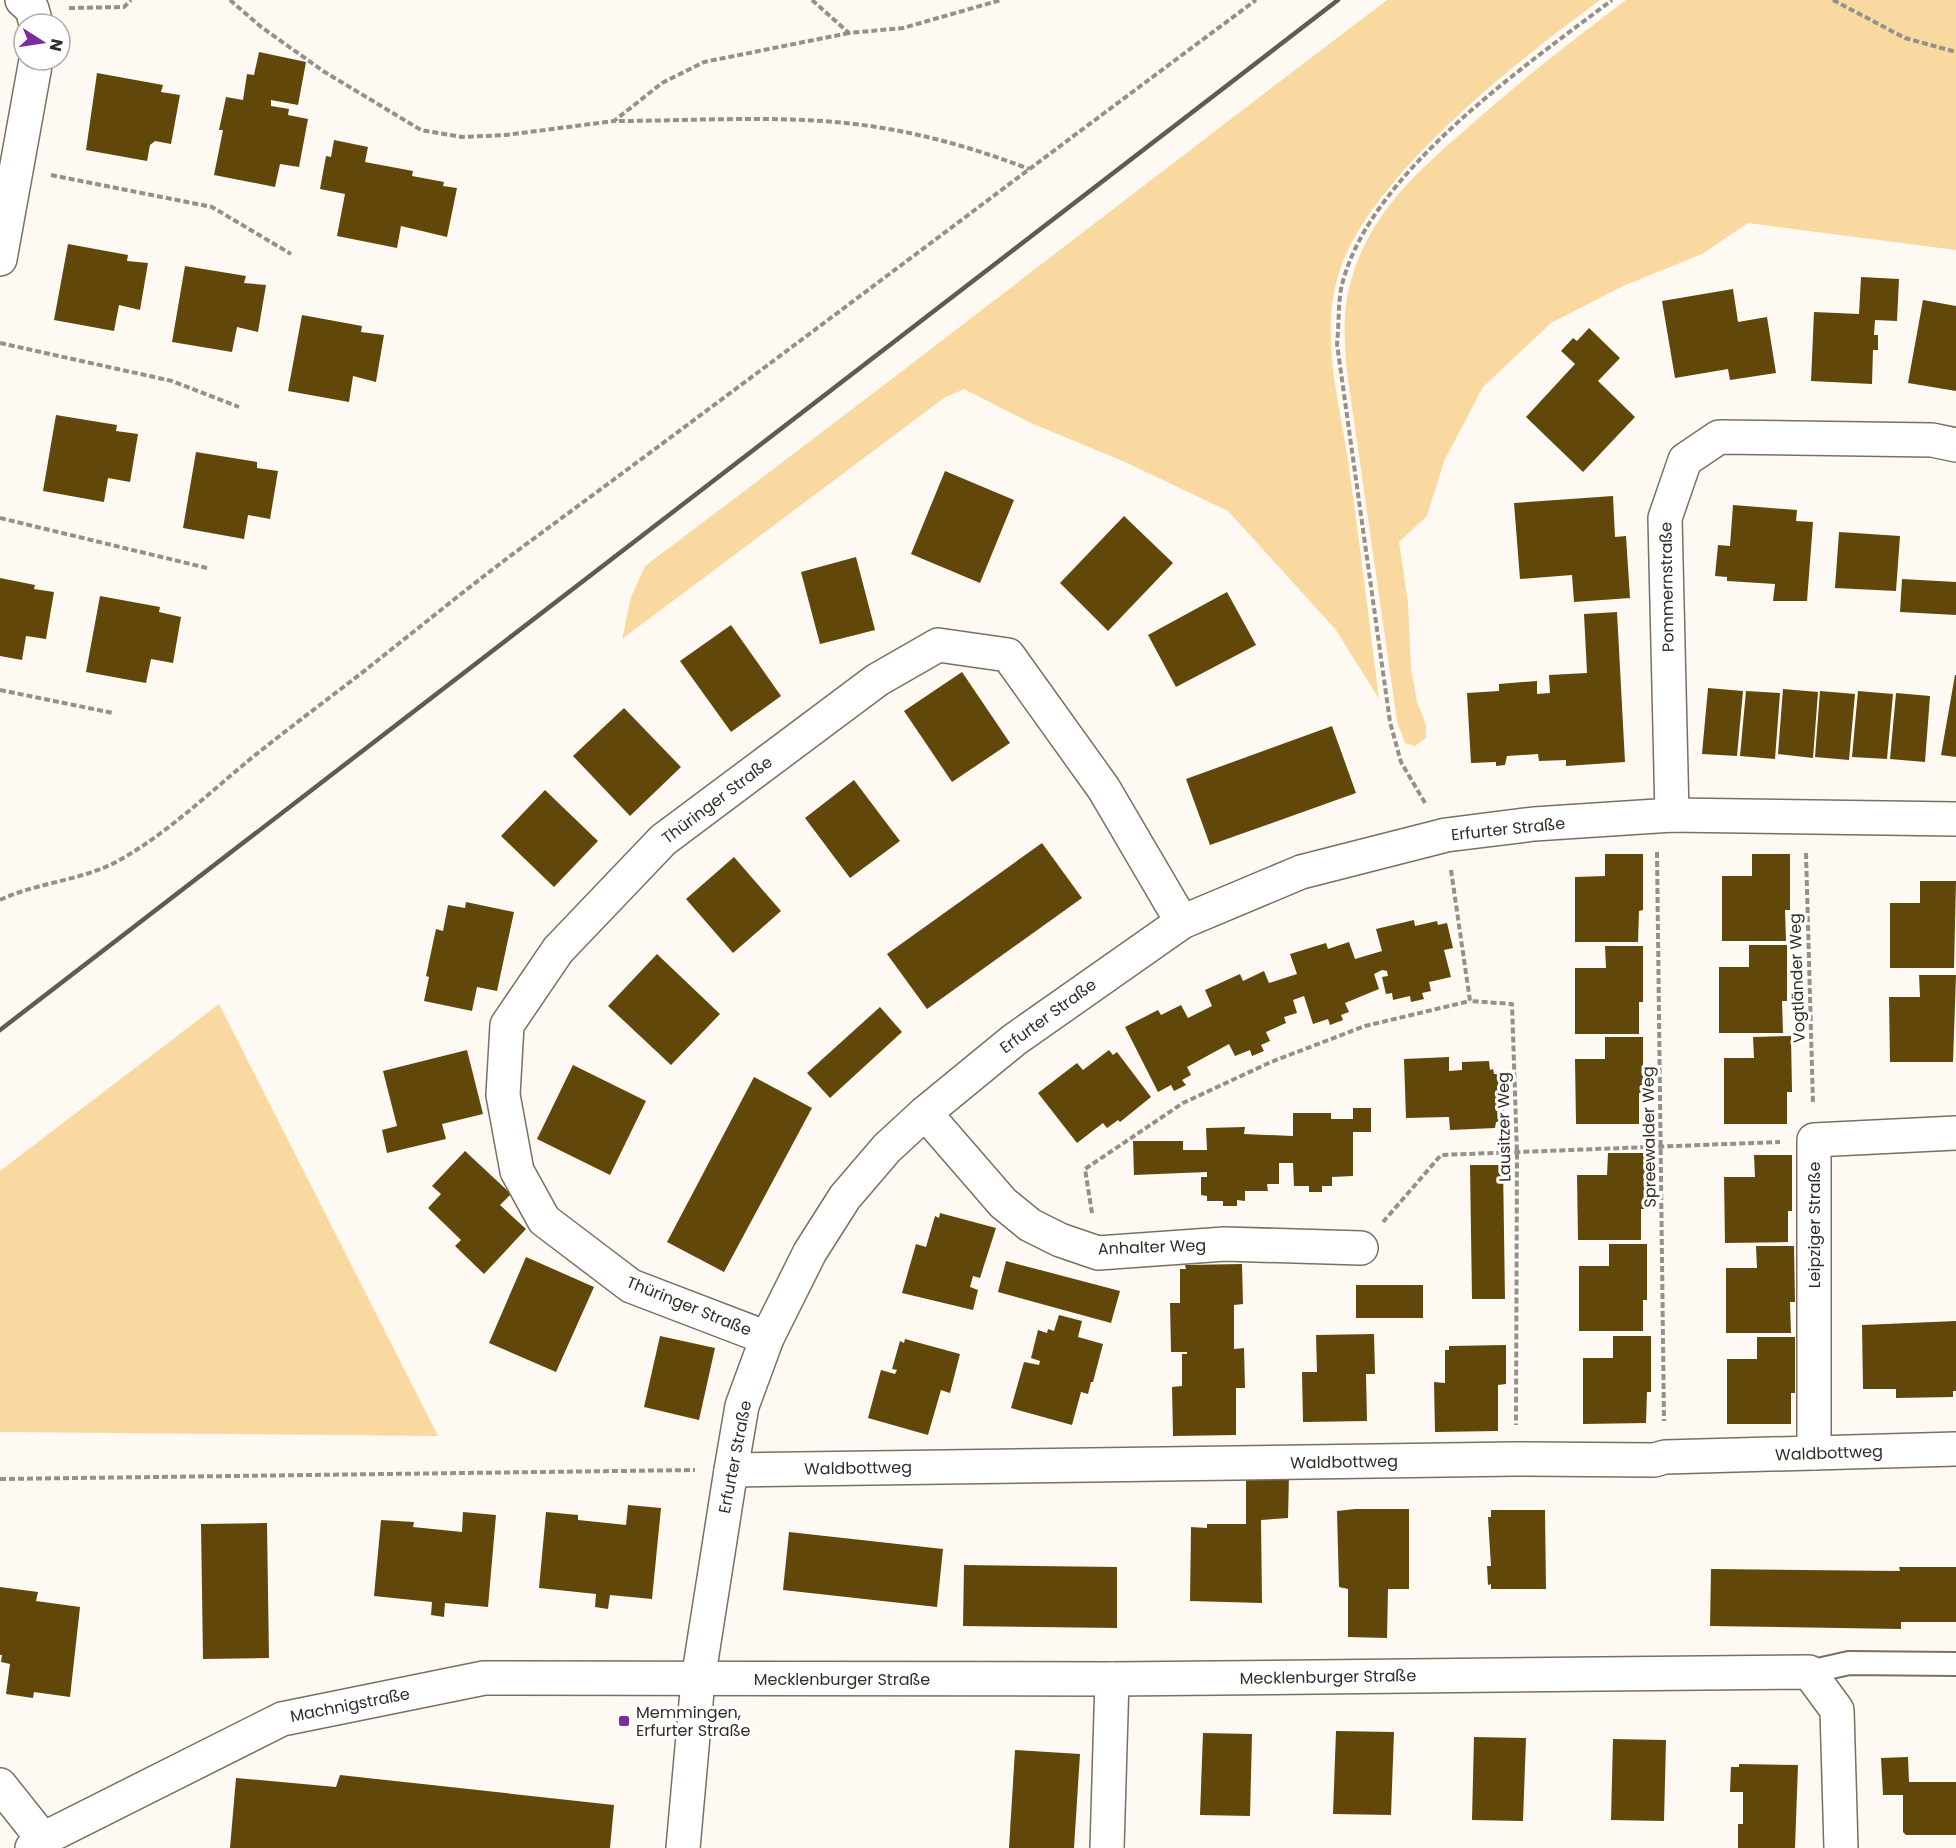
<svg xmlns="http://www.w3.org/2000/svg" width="1956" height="1848" font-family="Poppins,sans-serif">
	<rect width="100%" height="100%" fill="#fefaf3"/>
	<g fill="#fad9a0">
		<path d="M1387 0H1600C1530 52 1464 104 1405 169 1377 201 1348 238 1337 280 1321 339 1339 401 1348 460 1359 539 1369 619 1379 699L1336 630 1228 511 1125 462 1031 423 964 389 944 398 622 639 631 597 645 566C894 379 1139 188 1387 0Z"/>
		<path d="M1626 0H1956V250L1748 223 1702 254 1623 286 1551 323 1483 387 1444 461 1427 516 1399 542 1408 603 1411 668 1417 702 1426 725V738L1415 746 1405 743 1397 721 1347 372C1344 340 1342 309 1352 277 1373 208 1422 168 1474 122 1523 79 1574 39 1626 0Z"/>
		<polygon points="219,1004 438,1436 0,1432 0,1171"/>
	</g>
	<g fill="#62470b">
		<polygon points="259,52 306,62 298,105 271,100 271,106 289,109 288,115 308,119 299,167 280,164 275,187 214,175 223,130 219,130 226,97 243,100 247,74 254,75"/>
		<polygon points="97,73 163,85 161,92 180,95 171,144 155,141 150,145 147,161 86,150"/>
		<polygon points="334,140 368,147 365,162 413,171 412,176 444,182 443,186 457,188 447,237 401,226 397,248 337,236 345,194 320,189 326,156 331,157"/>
		<polygon points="68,244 128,255 127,261 148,263 140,310 119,305 114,331 54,320"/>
		<polygon points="185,266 246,276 244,283 266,285 258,332 237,327 232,352 172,342"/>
		<polygon points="1861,277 1899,279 1897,321 1875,320 1874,335 1878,335 1878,350 1873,350 1872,384 1811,381 1814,312 1859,314"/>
		<polygon points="1733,289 1738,322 1767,317 1776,373 1730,380 1728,369 1675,378 1662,301"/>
		<polygon points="1923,300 1956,306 1956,391 1908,383"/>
		<polygon points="302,315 362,326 361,332 384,335 376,382 353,376 349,402 288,391"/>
		<polygon points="1589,328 1620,358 1598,381 1635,417 1583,472 1526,417 1575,364 1561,351 1573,338 1577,341"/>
		<polygon points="56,415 117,425 116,431 138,434 130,482 108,478 104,502 43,491"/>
		<polygon points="196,452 257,462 257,468 278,471 270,519 248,515 244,539 183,528"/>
		<polygon points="945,471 1014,500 980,583 911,554"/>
		<polygon points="1613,496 1615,537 1626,536 1630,598 1574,602 1572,575 1520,579 1514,503"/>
		<polygon points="1733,505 1797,510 1796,521 1813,522 1807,601 1773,601 1775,584 1727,581 1727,577 1715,576 1718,545 1730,546"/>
		<polygon points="1124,516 1173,563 1108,631 1060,583"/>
		<polygon points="1839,532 1900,536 1896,591 1835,588"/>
		<polygon points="856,557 875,630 820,644 801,572"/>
		<polygon points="0,578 35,585 34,589 54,592 46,639 26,636 22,660 0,656"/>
		<polygon points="1902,579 1956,582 1956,615 1900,612"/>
		<polygon points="1227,592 1256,645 1176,687 1148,635"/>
		<polygon points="100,596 160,607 159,612 181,617 173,663 151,659 146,683 86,672"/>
		<polygon points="1617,612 1625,762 1566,766 1566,760 1539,761 1538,754 1507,756 1505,765 1496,766 1496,762 1471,763 1467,693 1499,691 1499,684 1537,681 1537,694 1550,693 1549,675 1587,673 1584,614"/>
		<polygon points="731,625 781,696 731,732 680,661"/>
		<polygon points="962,672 1010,743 952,782 904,711"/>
		<polygon points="1955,675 1956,675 1956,757 1941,755"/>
		<polygon points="1708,688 1743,691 1737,756 1702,754"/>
		<polygon points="1783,689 1818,692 1813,758 1778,754"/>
		<polygon points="1746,691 1780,693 1775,759 1740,756"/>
		<polygon points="1820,691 1855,694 1849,760 1815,757"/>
		<polygon points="1858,691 1893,694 1887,759 1852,757"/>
		<polygon points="1896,693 1930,696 1925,762 1890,759"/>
		<polygon points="624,708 681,767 630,816 573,756"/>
		<polygon points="1332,726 1356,793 1210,845 1186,779"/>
		<polygon points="854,780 900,841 850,878 805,818"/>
		<polygon points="545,790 598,841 554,887 501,836"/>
		<polygon points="1042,843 1082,898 927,1009 887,954"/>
		<polygon points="1605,854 1643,854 1643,910 1639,911 1638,942 1575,942 1575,877 1605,876"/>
		<polygon points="1752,854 1790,854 1790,910 1785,910 1786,941 1722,941 1722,876 1752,876"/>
		<polygon points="734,857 781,911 733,953 686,899"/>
		<polygon points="1920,881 1956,881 1954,968 1890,968 1890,903 1920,903"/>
		<polygon points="466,902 514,912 497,991 477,987 472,1011 424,1001 429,977 426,976 436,929 443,931 448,905 465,908"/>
		<polygon points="1414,920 1415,926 1437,921 1438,925 1447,923 1453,948 1444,950 1451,977 1429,982 1431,991 1422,993 1424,999 1411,1002 1410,996 1393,1000 1392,993 1386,994 1382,977 1388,976 1387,971 1382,970 1374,974 1379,989 1345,1003 1349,1012 1341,1015 1343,1020 1330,1025 1328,1019 1313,1024 1304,996 1293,1000 1297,1013 1284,1017 1286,1023 1266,1032 1270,1041 1261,1045 1264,1051 1252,1056 1250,1050 1235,1056 1229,1044 1187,1067 1191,1075 1182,1080 1186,1085 1174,1091 1171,1085 1158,1092 1125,1027 1158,1010 1161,1015 1181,1005 1188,1018 1212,1006 1205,990 1240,974 1243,981 1264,971 1269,983 1297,974 1290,954 1326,943 1328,949 1349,942 1355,959 1382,951 1376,929"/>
		<polygon points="1749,945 1787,945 1787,1001 1782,1001 1783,1033 1719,1033 1719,967 1749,967"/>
		<polygon points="1605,946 1643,946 1643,1002 1639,1002 1639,1034 1575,1034 1575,968 1606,968"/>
		<polygon points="657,954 720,1014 671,1065 608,1006"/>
		<polygon points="1919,975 1956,975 1953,1062 1890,1062 1889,997 1920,997"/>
		<polygon points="880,1007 902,1032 830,1098 807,1073"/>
		<polygon points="1791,1036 1792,1092 1787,1092 1787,1124 1724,1124 1724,1058 1754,1058 1753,1037"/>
		<polygon points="1605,1037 1643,1037 1643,1093 1639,1093 1639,1124 1576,1124 1575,1059 1605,1059"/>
		<polygon points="467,1050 483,1114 442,1124 446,1139 387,1153 382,1130 397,1126 383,1071"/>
		<polygon points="1109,1050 1113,1055 1117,1052 1151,1097 1120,1122 1118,1120 1107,1128 1103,1123 1077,1143 1038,1093 1077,1063 1083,1070"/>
		<polygon points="1449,1057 1449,1071 1462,1070 1462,1062 1489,1061 1490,1070 1493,1069 1494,1074 1503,1074 1504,1122 1496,1122 1495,1128 1450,1130 1449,1117 1406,1118 1404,1059"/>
		<polygon points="573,1065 646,1101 610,1175 537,1139"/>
		<polygon points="754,1077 812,1108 724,1272 667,1242"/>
		<polygon points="1353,1108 1371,1108 1371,1132 1353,1132 1353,1176 1332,1177 1332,1186 1322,1186 1322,1192 1309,1192 1309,1186 1294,1186 1293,1163 1279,1163 1279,1184 1267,1184 1268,1191 1245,1191 1245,1201 1237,1200 1237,1206 1223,1206 1223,1201 1207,1201 1207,1196 1201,1195 1201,1177 1207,1177 1207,1172 1134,1175 1133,1141 1183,1141 1183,1150 1207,1150 1206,1128 1245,1127 1244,1134 1293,1136 1293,1113 1331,1113 1331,1119 1353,1119"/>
		<polygon points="465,1151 511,1194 500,1205 526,1229 484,1274 455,1246 461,1240 428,1208 441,1194 432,1186"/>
		<polygon points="1608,1153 1646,1153 1646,1209 1641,1209 1641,1240 1578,1240 1577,1175 1607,1175"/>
		<polygon points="1754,1155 1792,1155 1792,1211 1788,1211 1788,1242 1725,1243 1724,1177 1755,1177"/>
		<polygon points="1470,1165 1503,1165 1505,1299 1472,1299"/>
		<polygon points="940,1213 996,1228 980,1278 973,1276 970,1287 978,1290 973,1310 902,1293 916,1244 926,1247 935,1216 939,1218"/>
		<polygon points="1609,1244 1647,1244 1647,1300 1643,1300 1643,1331 1579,1331 1579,1266 1609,1266"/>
		<polygon points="1756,1246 1794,1246 1795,1302 1790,1302 1791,1333 1726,1333 1726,1268 1757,1268"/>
		<polygon points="526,1257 594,1287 556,1372 489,1343"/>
		<polygon points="1006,1261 1120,1291 1111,1323 998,1292"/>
		<polygon points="1242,1264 1243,1304 1234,1305 1234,1349 1244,1348 1245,1388 1236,1388 1236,1435 1173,1436 1172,1387 1182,1386 1182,1354 1187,1354 1187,1352 1171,1352 1170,1303 1180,1303 1180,1269 1186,1269 1185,1265"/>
		<rect x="1356" y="1285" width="67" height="33"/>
		<polygon points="1059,1315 1082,1321 1078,1337 1103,1344 1093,1382 1091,1382 1088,1394 1081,1392 1072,1425 1011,1408 1024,1362 1039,1365 1040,1361 1031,1358 1038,1330 1047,1333 1048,1329 1054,1331"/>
		<polygon points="1956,1321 1956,1391 1953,1391 1953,1397 1896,1398 1896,1389 1863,1389 1862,1325"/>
		<polygon points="1374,1334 1375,1374 1366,1374 1367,1421 1303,1422 1302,1372 1317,1372 1316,1335"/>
		<polygon points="660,1336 715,1348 699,1420 644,1407"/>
		<polygon points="1613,1336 1651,1336 1651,1392 1647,1392 1646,1423 1583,1424 1583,1358 1613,1358"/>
		<polygon points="1757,1337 1795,1337 1795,1393 1791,1393 1791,1424 1727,1424 1727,1359 1757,1359"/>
		<polygon points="905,1339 960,1354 950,1393 941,1390 928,1435 868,1418 881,1370 895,1374 897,1370 892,1369 900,1341 904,1343"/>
		<polygon points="1506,1345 1506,1384 1498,1385 1498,1431 1435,1432 1434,1382 1445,1383 1445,1350 1449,1350 1449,1346"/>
		<polygon points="1246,1472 1289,1475 1288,1518 1261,1520 1262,1603 1190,1601 1191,1527 1207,1528 1207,1524 1246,1524"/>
		<polygon points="628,1505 661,1508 652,1599 610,1595 608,1609 595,1607 596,1594 539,1588 546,1512 578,1515 578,1520 626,1525"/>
		<polygon points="1355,1509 1409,1509 1409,1589 1388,1589 1387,1638 1348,1637 1348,1589 1339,1587 1337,1511"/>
		<polygon points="1491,1510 1545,1510 1546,1589 1491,1589 1491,1584 1488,1585 1487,1566 1491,1566 1488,1517 1491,1517"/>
		<polygon points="463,1512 496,1515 488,1607 445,1603 444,1617 431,1615 432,1602 374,1596 381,1520 414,1522 413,1527 462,1532"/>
		<polygon points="267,1523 269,1658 203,1659 201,1524"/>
		<polygon points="789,1532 943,1549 937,1607 783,1590"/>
		<polygon points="964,1565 1117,1567 1117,1628 963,1626"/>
		<polygon points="1899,1567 1956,1567 1956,1622 1901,1622 1901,1629 1710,1626 1711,1569 1900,1571"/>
		<polygon points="0,1587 38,1592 36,1601 80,1607 70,1697 34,1692 33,1698 6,1694 10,1664 1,1662 2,1655 0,1655"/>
		<polygon points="1336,1731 1394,1732 1391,1815 1333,1814"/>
		<polygon points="1203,1733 1252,1734 1250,1816 1200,1815"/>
		<polygon points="1474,1737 1526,1738 1523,1821 1472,1820"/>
		<polygon points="1613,1739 1666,1740 1664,1821 1611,1820"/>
		<polygon points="1015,1750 1080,1754 1074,1848 1009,1848"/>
		<polygon points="1908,1757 1909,1782 1956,1782 1956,1835 1906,1835 1903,1832 1903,1795 1883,1795 1881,1758"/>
		<polygon points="1739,1764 1798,1765 1795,1848 1738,1848 1738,1824 1743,1824 1743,1792 1730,1792 1731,1767 1739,1767"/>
		<polygon points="340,1775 614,1805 610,1848 230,1848 236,1778 336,1787"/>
	</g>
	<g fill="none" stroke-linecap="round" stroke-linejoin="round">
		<defs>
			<polyline id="service" points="1809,1672 1849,1663 1956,1664"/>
			<g id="minor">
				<polyline points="22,0 32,9 36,24"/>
				<polyline points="0,259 36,60"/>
				<polyline points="1672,815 1665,518 1685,460 1719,437 1932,440 1956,445"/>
				<polyline points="925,1113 1003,1203 1030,1225 1060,1240 1098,1253 1225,1244 1361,1248"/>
				<polyline points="767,1338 631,1286 544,1220 517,1171 503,1095 507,1025 558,950 663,840 877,680 938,645 1008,655 1104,789 1182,922"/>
				<polyline points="1814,1453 1814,1140 1956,1133"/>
				<polyline points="731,1470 1516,1459 1654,1460 1665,1457 1956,1449"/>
				<polyline points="0,1785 43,1839"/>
				<polyline points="32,1848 43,1839 282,1719 484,1678 1112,1679 1809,1672 1837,1710 1841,1848"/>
				<polyline points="683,1848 698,1680 731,1470 742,1406 767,1338 810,1252 845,1197 887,1148 925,1113 1014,1040 1182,922 1301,872 1446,835 1534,824 1672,815 1956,819"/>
				<polyline points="1107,1848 1112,1679"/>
			</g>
		</defs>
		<use href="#service" stroke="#797060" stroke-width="26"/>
		<use href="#minor" stroke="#797060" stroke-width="36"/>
		<g stroke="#94908a" stroke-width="4" stroke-dasharray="6 3" stroke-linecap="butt">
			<polyline points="230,0 260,26 323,71 421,130 462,137 506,135 614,121"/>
			<polyline points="812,0 849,33 903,28 1001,0"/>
			<polyline points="1833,0 1905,38 1956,52"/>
			<polyline points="69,8 124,7 131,0"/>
			<path d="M849 33 704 62 662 83 614 121C698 121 786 114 870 126 925 134 977 149 1029 169"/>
			<polyline points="51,175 212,207 291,254"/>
			<polyline points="0,343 172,381 239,407"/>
			<polyline points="0,518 207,568"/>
			<polyline points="0,690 113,713"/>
			<path d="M1425 803 1401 762 1390 722 1337 344C1339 326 1338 307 1341 289 1366 175 1524 67 1612 0"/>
			<polyline points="1657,852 1664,1421"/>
			<polyline points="1806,853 1813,1104"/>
			<polyline points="1451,870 1470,1001 1512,1004 1517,1153 1516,1425"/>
			<path d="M0 900C38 882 81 881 118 861 168 833 210 792 254 756 288 729 324 702 359 675 414 632 468 587 525 545 770 365 1012 181 1256 0"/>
			<polyline points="1092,1213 1085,1169 1183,1103 1271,1062 1365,1026 1470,1001"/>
			<polyline points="1383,1222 1441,1155 1780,1142"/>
			<polyline points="0,1479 695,1470"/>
		</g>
		<use href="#service" stroke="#fff" stroke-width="22"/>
		<use href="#minor" stroke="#fff" stroke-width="33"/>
		<polyline stroke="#5f5b55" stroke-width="4.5" points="0,1030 1338,0"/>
	</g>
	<rect fill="#7c2c9c" stroke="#fff" stroke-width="2" x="618" y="1715" width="12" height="12" rx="3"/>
	<g text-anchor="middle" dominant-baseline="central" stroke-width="6" stroke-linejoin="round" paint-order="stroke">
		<g font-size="16" fill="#312d27" stroke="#fff">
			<text transform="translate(1667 587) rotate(-91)">Pommernstraße</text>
			<text transform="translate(717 800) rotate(-37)">Thüringer Straße</text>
			<text transform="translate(1508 829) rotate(-6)">Erfurter Straße</text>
			<text transform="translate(1797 978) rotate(-92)">Vogtländer Weg</text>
			<text transform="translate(1048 1016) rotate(-36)">Erfurter Straße</text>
			<text transform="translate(1504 1127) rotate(-91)">Lausitzer Weg</text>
			<text transform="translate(1649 1137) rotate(-91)">Spreewalder Weg</text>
			<text transform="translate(1814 1225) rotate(-90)">Leipziger Straße</text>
			<text transform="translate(1152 1247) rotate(-2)">Anhalter Weg</text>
			<text transform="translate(689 1306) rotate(22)">Thüringer Straße</text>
			<text transform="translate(1829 1453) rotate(-2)">Waldbottweg</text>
			<text transform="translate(735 1457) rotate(-79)">Erfurter Straße</text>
			<text transform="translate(1344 1462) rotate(-1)">Waldbottweg</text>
			<text transform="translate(858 1468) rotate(-1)">Waldbottweg</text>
			<text transform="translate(1328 1677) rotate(-1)">Mecklenburger Straße</text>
			<text x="842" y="1679">Mecklenburger Straße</text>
			<text transform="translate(350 1705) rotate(-11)">Machnigstraße</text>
		</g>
		<g font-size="16" fill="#312d27" stroke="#fff" text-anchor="start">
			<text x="636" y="1712">Memmingen,<tspan x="636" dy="18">Erfurter Straße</tspan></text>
		</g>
	</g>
	<g transform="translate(42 42) rotate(102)"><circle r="28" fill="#ffffff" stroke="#adaba9" stroke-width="1.5"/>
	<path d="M0-4.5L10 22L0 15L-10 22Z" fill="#7c2c9c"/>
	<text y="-9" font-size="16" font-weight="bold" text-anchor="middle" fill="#312d27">N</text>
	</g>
</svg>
